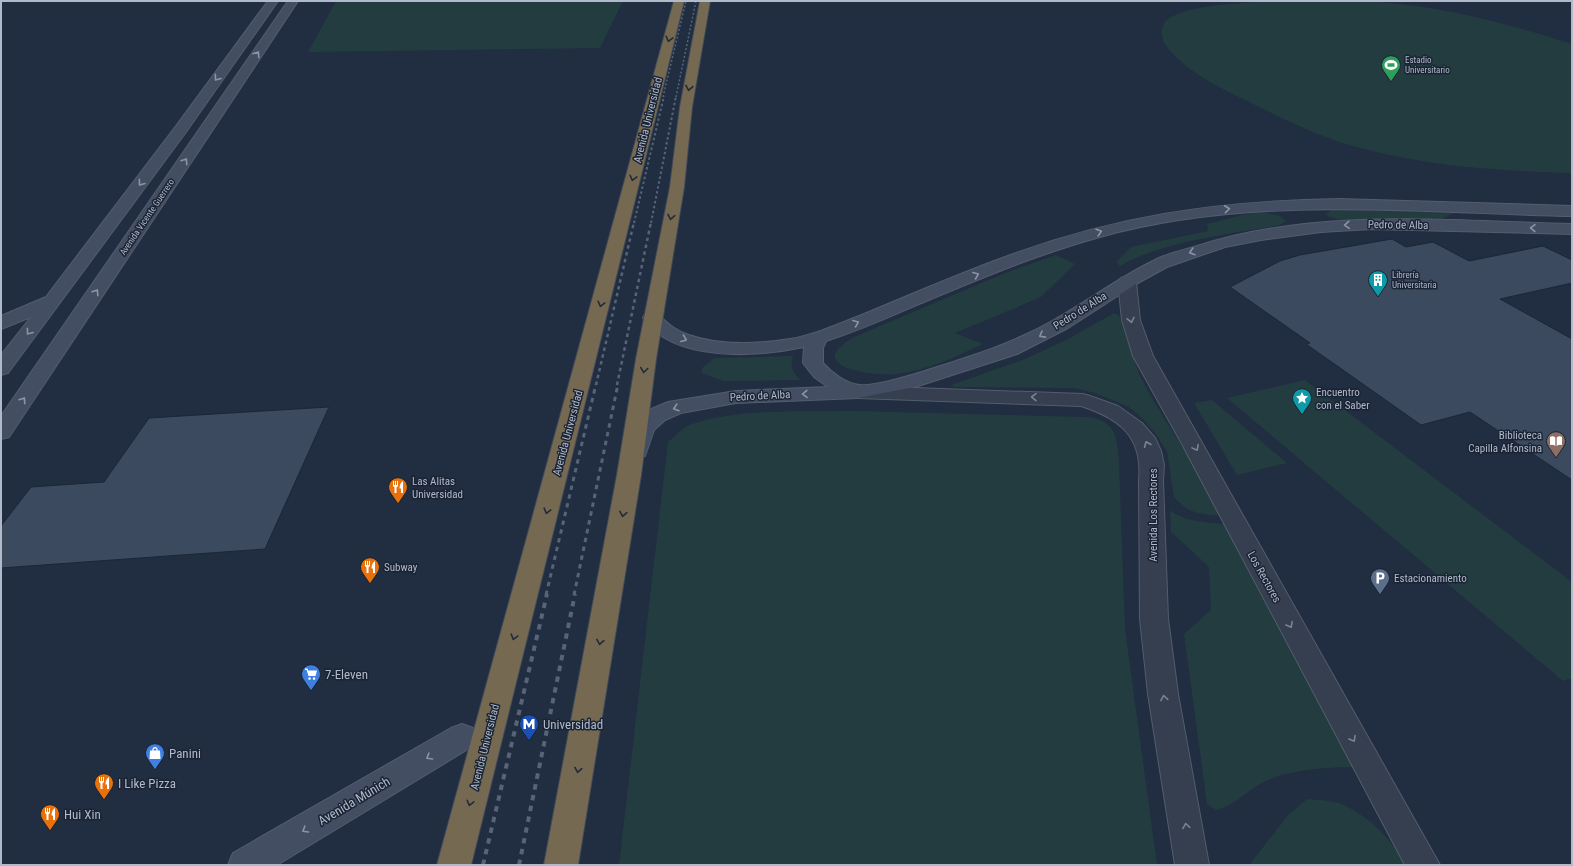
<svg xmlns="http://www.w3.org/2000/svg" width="1573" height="866" font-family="'Roboto Condensed',sans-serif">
	<rect width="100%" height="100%" fill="#212d40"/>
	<g fill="#233c40">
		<polygon points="336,1 623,1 600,48 308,52"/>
		<path d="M1272 1C1307 1 1344 0 1379 2 1445 7 1509 24 1572 44V173C1502 171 1433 167 1365 149 1323 139 1283 119 1245 100 1216 86 1183 70 1164 43 1162 36 1160 28 1165 22 1181 4 1248 3 1272 1Z"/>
		<polygon points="1332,210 1349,210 1454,213 1442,219 1340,220 1329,217 1326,214"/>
		<path d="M1263 212 1280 216 1286 221 1280 225C1231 234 1163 241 1120 266L1116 262 1131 247 1208 231 1207 224 1242 215Z"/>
		<path d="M1056 255 1075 264 1041 297 955 333 983 344C956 357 927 370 897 374 873 377 801 367 854 337L1005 273Z"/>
		<path d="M1114 313 1119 315 1139 374 1153 400 1187 455 1219 515C1200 515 1186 512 1174 497L1167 452 1158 437 1142 418 1129 407 1095 393 1075 388 954 387 951 385 1025 359 1068 339Z"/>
		<path d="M793 356C790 367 792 373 801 380L723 381 702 373V368L714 358Z"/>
		<polygon points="1305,380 1572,582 1572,678 1563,681 1227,398"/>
		<polygon points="1212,400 1287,463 1237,475 1194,403"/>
		<path d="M852 411 1087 417C1116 420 1117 437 1119 462L1125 629 1157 865H619L668 442C675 436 683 427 692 424 738 408 803 412 852 411Z"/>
		<path d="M1170 510C1185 522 1205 522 1224 524L1354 767C1329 767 1286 770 1264 782 1247 790 1235 806 1216 810L1207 804 1184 634 1211 610 1209 567 1171 532Z"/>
		<path d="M1307 799C1318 800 1333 800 1344 805 1371 818 1392 839 1405 865H1249L1289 814Z"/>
	</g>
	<g fill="#3c4a60" stroke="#1c2636">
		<polygon points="1392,239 1406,247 1433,242 1469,261 1543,246 1572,260 1572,283 1500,299 1572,339 1572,480 1470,412 1421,425 1306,344 1310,343 1230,287 1280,261 1300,255"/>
		<polygon points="329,407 265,549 1,568 1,526 31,487 104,482 149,418"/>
	</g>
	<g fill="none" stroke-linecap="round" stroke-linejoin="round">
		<defs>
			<g id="street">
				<polygon points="1127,277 1133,278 1136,282 1140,320 1153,356 1440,865 1405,865 1182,444 1133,356 1122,320 1118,282 1121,278"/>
				<path d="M858 386 1083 394 1090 396 1118 406 1142 423 1155 438 1161 451 1164 465 1163 481 1168 619 1178 694 1209 865H1175L1148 694 1140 619 1139 481C1143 437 1121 419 1081 406L858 398 851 396 848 392 851 388Z"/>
			</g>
			<g id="secondary">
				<polygon points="268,1 278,1 186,132 8,373 1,375 1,355 31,317 1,329 1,316 46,297 176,126"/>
				<polygon points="288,1 298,1 9,437 1,439 1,416"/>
				<path d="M1339 199 1572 206V216C1415 213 1254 194 1100 237 1038 254 979 279 919 304 889 317 858 331 826 341L823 348V363C831 372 846 384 860 385 872 387 912 375 925 371 971 356 1012 344 1054 320 1088 301 1118 278 1153 261 1165 254 1180 251 1194 247 1315 207 1447 221 1572 224V234L1371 229 1321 232 1261 240 1225 247 1167 267 1136 284 1068 328 1017 354 915 387 858 398 736 403 681 413 665 420 654 430 645 456 637 458 629 456 626 451 636 423 649 410 668 402 736 391 828 387 814 377 803 363 804 347C757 357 674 363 643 318L645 314C658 311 661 318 670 325 675 329 683 333 689 335 720 346 758 344 790 339 818 334 843 322 869 312 912 294 954 276 997 260 1113 216 1216 201 1339 199Z"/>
				<polygon points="462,724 473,728 477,737 473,746 277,865 228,865 233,853 451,728"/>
			</g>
			<g id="highway">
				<polygon points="674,1 684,1 471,865 437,865"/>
				<polygon points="700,1 710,1 692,107 684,187 656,359 641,475 578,865 544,865 617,475 636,359 670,187 680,107"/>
			</g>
		</defs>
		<use href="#street" stroke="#535d6d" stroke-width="2"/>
		<use href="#secondary" stroke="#535d6d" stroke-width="2"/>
		<use href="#highway" stroke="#404a5a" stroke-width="2"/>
		<use href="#street" fill="#353f4f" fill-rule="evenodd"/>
		<use href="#secondary" fill="#434e63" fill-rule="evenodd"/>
		<use href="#highway" fill="#766951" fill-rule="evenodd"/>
		<g stroke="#576377" stroke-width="1.5" stroke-dasharray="2 2" stroke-linecap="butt">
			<polyline points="663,97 686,1"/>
			<polyline points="676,97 696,1"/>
		</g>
		<g stroke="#576377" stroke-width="2" stroke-dasharray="2.5 2.5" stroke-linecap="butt">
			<polyline points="634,223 664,96"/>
			<polyline points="651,223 676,96"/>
		</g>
		<g stroke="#576377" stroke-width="2.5" stroke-dasharray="3.5 3.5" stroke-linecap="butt">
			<polyline points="596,385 634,222"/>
			<polyline points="617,385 651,222"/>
		</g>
		<g stroke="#576377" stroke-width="3" stroke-dasharray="4.5 4.5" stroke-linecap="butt">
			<polyline points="546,595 596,384"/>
			<polyline points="574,595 618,384"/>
		</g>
		<g stroke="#576377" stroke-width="4" stroke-dasharray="5.5 5.5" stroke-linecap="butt">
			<polyline points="483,865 547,594"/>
			<polyline points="519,865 575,594"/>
		</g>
	</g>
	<defs><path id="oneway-chevron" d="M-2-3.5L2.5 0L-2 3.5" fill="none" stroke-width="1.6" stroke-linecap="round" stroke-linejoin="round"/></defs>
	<g stroke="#232b37">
		<use href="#oneway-chevron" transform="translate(669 39) rotate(104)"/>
		<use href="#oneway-chevron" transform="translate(689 88) rotate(100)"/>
		<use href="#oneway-chevron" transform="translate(633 178) rotate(104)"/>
		<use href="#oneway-chevron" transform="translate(671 217) rotate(101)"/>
		<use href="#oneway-chevron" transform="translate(601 304) rotate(104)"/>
		<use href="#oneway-chevron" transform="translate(644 370) rotate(98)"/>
		<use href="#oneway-chevron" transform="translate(547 511) rotate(105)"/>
		<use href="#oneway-chevron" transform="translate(623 514) rotate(100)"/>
		<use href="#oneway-chevron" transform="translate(514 637) rotate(105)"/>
		<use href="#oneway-chevron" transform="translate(600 642) rotate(100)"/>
		<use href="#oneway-chevron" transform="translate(578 770) rotate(100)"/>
		<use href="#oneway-chevron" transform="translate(470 803) rotate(104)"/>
	</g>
	<g stroke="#8a94a6">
		<use href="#oneway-chevron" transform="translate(257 54) rotate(-56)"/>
		<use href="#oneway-chevron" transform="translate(217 78) rotate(126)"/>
		<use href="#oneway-chevron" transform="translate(185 161) rotate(-56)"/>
		<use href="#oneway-chevron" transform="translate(141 183) rotate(127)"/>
		<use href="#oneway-chevron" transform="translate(1227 209) rotate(-6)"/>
		<use href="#oneway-chevron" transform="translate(1347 225) rotate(176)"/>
		<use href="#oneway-chevron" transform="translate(1533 228) rotate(-179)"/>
		<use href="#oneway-chevron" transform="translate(1099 232) rotate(-16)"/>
		<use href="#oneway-chevron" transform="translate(1192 252) rotate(163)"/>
		<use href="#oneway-chevron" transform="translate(976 275) rotate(-22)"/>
		<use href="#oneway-chevron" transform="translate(96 292) rotate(-56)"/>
		<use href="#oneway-chevron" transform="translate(856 323) rotate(-22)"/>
		<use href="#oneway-chevron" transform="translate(29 332) rotate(127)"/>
		<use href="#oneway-chevron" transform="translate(1042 335) rotate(151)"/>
		<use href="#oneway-chevron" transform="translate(684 339) rotate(21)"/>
		<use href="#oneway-chevron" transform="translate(805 394) rotate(178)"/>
		<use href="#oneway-chevron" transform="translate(23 400) rotate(-56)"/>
		<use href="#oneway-chevron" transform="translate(676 408) rotate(163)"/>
		<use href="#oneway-chevron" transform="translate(429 757) rotate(149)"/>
		<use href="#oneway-chevron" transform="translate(305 830) rotate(149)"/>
	</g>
	<g stroke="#798393">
		<use href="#oneway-chevron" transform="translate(1131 320) rotate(77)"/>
		<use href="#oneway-chevron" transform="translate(1034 397) rotate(-179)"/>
		<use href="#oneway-chevron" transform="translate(1147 444) rotate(-113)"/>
		<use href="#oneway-chevron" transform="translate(1196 448) rotate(62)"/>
		<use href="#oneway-chevron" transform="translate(1290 625) rotate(61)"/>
		<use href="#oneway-chevron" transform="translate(1164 698) rotate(-99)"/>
		<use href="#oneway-chevron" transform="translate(1353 739) rotate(61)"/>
		<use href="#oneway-chevron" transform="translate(1186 826) rotate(-99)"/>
	</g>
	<defs>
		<symbol id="stadium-pin" viewBox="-11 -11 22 30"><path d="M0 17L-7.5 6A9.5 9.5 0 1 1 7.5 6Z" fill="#2e9e5b" stroke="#1a2434"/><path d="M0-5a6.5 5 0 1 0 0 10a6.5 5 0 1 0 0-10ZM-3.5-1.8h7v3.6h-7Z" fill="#fff"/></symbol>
		<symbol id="building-pin" viewBox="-11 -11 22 30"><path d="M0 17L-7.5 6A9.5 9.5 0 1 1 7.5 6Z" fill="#0f9aa8" stroke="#1a2434"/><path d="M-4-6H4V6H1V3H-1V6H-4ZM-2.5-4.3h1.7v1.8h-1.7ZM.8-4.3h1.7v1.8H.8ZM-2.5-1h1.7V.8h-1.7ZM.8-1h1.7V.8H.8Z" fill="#fff"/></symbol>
		<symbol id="sight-pin" viewBox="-11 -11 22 30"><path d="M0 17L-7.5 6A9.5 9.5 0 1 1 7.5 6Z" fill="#0f9aa8" stroke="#1a2434"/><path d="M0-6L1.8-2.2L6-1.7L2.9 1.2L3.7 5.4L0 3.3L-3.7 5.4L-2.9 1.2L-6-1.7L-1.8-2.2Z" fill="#fff"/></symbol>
		<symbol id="library-pin" viewBox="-11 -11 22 30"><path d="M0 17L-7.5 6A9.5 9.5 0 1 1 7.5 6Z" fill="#8d6e63" stroke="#1a2434"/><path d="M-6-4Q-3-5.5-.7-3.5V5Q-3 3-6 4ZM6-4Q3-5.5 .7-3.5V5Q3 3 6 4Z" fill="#fff"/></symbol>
		<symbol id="restaurant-pin" viewBox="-11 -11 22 30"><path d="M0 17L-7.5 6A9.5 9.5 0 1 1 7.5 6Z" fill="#e8710a" stroke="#1a2434"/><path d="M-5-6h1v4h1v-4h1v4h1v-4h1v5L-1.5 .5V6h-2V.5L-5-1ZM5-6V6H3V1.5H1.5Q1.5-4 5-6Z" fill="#fff"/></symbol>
		<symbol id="parking-pin" viewBox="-11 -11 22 30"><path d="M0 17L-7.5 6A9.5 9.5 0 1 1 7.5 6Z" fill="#5c6f8a" stroke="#1a2434"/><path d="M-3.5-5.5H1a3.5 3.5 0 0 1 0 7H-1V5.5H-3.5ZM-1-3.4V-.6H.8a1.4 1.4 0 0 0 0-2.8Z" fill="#fff"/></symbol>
		<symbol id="supermarket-pin" viewBox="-11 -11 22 30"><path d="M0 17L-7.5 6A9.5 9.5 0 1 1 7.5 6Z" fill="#3f7fe0" stroke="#1a2434"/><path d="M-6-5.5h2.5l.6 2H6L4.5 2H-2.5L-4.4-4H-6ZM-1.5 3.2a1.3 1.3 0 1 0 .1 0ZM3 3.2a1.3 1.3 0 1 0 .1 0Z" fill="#fff"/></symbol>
		<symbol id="metro-pin" viewBox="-11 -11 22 30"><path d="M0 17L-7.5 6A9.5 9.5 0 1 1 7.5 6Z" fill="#1a4fb4" stroke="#1a2434"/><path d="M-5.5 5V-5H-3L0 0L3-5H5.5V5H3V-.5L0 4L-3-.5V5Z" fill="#fff"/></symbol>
		<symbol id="shop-pin" viewBox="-11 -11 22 30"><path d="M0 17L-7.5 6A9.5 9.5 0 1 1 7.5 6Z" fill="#3f7fe0" stroke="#1a2434"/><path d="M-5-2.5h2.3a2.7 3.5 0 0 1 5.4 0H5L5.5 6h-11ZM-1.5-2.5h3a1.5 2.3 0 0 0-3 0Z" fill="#fff"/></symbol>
	</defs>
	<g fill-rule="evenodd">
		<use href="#stadium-pin" x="1380" y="54" width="22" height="30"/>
		<use href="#building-pin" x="1367" y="269" width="22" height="30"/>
		<use href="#sight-pin" x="1291" y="387" width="22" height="30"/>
		<use href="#library-pin" x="1545" y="430" width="22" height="30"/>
		<use href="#restaurant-pin" x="387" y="476" width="22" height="30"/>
		<use href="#restaurant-pin" x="359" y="556" width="22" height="30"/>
		<use href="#parking-pin" x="1369" y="567" width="22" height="30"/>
		<use href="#supermarket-pin" x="300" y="663" width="22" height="30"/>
		<use href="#metro-pin" x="518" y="713" width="22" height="30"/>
		<use href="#shop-pin" x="144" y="742" width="22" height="30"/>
		<use href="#restaurant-pin" x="93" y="772" width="22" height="30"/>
		<use href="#restaurant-pin" x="39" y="803" width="22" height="30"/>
	</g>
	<g text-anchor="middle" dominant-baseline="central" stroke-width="3" stroke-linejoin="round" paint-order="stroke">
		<g font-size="9" fill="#b1baca" stroke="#1a2434" text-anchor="start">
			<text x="1405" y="60">Estadio<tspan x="1405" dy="10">Universitario</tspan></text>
			<text x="1392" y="275">Librería<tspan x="1392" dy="10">Universitaria</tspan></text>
		</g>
		<g font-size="9" fill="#b1baca" stroke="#1a2434">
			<text transform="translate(147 217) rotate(-56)">Avenida Vicente Guerrero</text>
		</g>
		<g font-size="11" fill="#b1baca" stroke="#1a2434">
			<text transform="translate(648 120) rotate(-76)">Avenida Universidad</text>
			<text transform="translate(1398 225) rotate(1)">Pedro de Alba</text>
			<text transform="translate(1080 311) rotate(-32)">Pedro de Alba</text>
			<text transform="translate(760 396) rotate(-3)">Pedro de Alba</text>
			<text transform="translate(568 433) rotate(-75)">Avenida Universidad</text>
			<text transform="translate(1153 515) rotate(-90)">Avenida Los Rectores</text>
			<text transform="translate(1264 577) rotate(61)">Los Rectores</text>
			<text transform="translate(485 747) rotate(-76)">Avenida Universidad</text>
		</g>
		<g font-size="11" fill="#b1baca" stroke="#1a2434" text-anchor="start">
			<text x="1316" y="392">Encuentro<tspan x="1316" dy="13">con el Saber</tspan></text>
			<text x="1542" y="435" text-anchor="end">Biblioteca<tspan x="1542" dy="13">Capilla Alfonsina</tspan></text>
			<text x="412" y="481">Las Alitas<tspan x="412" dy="13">Universidad</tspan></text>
			<text x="384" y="567">Subway</text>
			<text x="1394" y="578">Estacionamiento</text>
		</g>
		<g font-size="13" fill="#b1baca" stroke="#1a2434" text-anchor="start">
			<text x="325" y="674">7-Eleven</text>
			<text x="543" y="724">Universidad</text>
			<text x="169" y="753">Panini</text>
			<text x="118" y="783">I Like Pizza</text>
			<text x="64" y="814">Hui Xin</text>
		</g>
		<g font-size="13" fill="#b1baca" stroke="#1a2434">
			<text transform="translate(354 801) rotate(-31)">Avenida Múnich</text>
		</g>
	</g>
	<rect width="1573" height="866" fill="none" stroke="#b1baca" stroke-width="4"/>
</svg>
